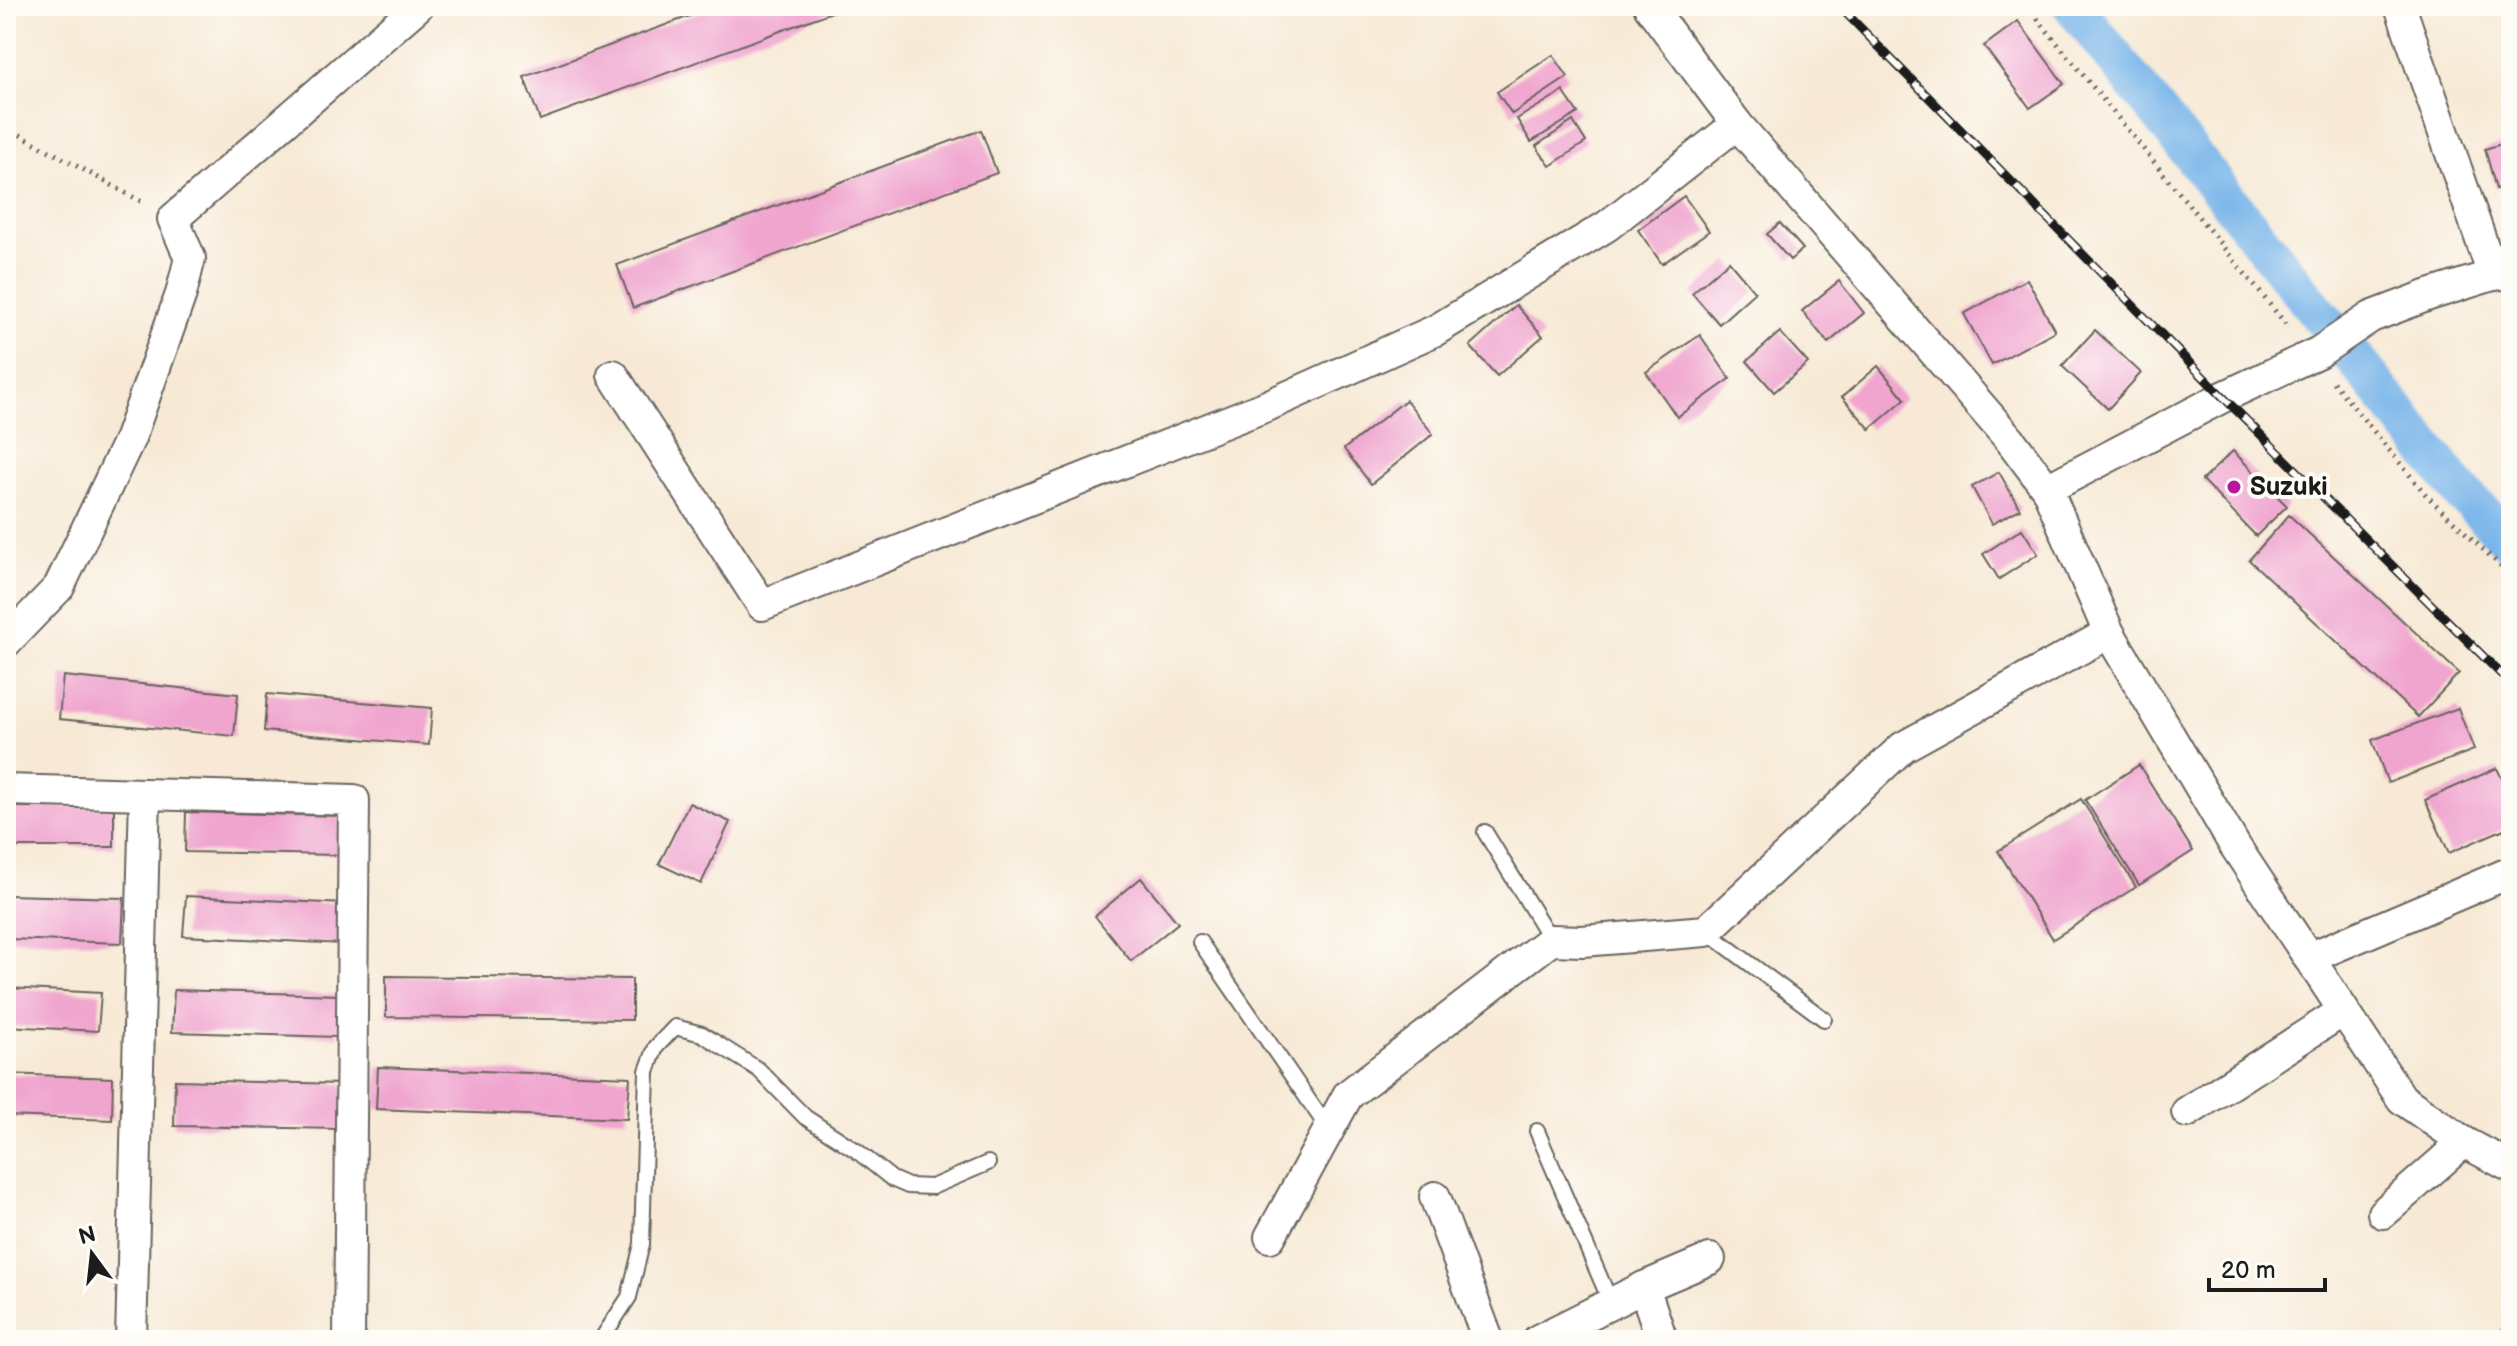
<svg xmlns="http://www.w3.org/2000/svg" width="2517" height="1346" font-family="'Balsamiq Sans',sans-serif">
	<rect width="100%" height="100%" fill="#fdfcf7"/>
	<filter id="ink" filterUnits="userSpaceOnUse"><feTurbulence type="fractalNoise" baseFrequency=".0125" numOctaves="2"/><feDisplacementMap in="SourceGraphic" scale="16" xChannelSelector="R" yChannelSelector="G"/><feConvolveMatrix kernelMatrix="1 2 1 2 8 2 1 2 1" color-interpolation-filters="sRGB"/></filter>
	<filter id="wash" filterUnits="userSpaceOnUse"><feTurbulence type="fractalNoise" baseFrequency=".006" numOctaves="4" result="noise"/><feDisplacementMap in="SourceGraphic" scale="32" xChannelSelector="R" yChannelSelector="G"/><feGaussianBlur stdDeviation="1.8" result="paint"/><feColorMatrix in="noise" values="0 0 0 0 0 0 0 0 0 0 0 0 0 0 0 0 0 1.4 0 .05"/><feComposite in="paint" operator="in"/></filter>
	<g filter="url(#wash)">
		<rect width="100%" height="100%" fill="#f7e9d5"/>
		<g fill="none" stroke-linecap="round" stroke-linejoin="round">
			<polyline stroke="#76b4e9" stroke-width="40" points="2073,6 2462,493 2511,542"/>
		</g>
		<g id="blocks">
			<g fill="#f0a5cf">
				<polygon points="717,6 848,6 540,120 524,77"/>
				<polygon points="2018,21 2064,84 2030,108 1984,46"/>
				<polygon points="1553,55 1568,77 1512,114 1497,92"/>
				<polygon points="1563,91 1578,113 1531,142 1517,119"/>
				<polygon points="1573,121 1586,142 1550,166 1536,146"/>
				<polygon points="981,130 997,173 633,308 617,265"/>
				<polygon points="2511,141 2511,185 2496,189 2485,149"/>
				<polygon points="1684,196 1709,231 1662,264 1638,230"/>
				<polygon points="1780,223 1803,249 1790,260 1767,234"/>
				<polygon points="1729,261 1755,292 1719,324 1692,293"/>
				<polygon points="2027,279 2055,331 1992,365 1964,314"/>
				<polygon points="1839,281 1864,313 1828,343 1802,311"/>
				<polygon points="1516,305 1543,336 1497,376 1470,346"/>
				<polygon points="2095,330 2141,373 2108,409 2062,366"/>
				<polygon points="1780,332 1808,363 1774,392 1747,361"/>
				<polygon points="1700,335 1730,379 1677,417 1646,372"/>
				<polygon points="1878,366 1905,399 1870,429 1842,397"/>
				<polygon points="1406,400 1433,434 1371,484 1344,449"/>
				<polygon points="2233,451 2287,506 2256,536 2202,480"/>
				<polygon points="1999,472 2020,509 1992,524 1972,487"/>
				<polygon points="2289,515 2459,673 2418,717 2249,560"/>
				<polygon points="2022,529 2038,554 1999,579 1983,554"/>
				<polygon points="63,676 238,694 234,736 59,719"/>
				<polygon points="267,694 432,708 429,745 264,731"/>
				<polygon points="2458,708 2474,750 2388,783 2372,740"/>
				<polygon points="2139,765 2193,851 2139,885 2085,800"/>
				<polygon points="2497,768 2511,799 2511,826 2449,853 2425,800"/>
				<polygon points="2081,799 2136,887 2053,939 1998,851"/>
				<polygon points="689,803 730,822 701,884 659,864"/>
				<rect x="6" y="807" width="108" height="40"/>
				<polygon points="186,812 340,816 339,855 185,852"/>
				<polygon points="1141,878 1178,923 1131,961 1095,916"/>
				<polygon points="6,895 124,898 122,943 6,939"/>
				<polygon points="186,896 345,904 343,944 183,936"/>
				<polygon points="386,976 632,979 632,1020 386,1017"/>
				<polygon points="6,988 101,993 98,1031 6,1026"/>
				<polygon points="174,990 340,995 338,1037 172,1032"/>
				<polygon points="378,1067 630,1077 627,1119 376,1109"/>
				<polygon points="6,1074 113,1078 112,1120 6,1116"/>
				<polygon points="175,1080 343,1084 342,1129 174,1126"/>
			</g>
		</g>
	</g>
	<g filter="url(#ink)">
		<use href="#blocks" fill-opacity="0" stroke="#69645d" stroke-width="2"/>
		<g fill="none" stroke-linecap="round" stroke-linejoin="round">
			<defs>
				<g id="service">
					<polyline points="1485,832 1551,940"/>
					<polyline points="1706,931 1824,1019"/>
					<polyline points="1200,942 1329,1130"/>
					<polyline points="1537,1131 1611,1303"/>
					<polyline points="601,1340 629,1297 642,1244 647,1071 656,1047 675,1027 702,1034 759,1070 805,1117 857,1151 892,1179 908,1186 932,1187 988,1163"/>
					<polyline points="2501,1340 2511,1333"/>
				</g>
				<g id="minor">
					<polyline points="1649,6 1737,124 2011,441 2047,489 2109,633 2235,846 2402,1099 2464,1142 2511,1167"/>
					<polyline points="2400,6 2493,275"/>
					<polyline points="613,375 762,605 1269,405 1436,330 1607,226 1737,124"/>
					<polyline points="2047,489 2223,397 2319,352 2371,317 2429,295 2493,275 2511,273"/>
					<polyline points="6,642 59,587 130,438 181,294 190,258 173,219 418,6"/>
					<polyline points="6,790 354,800 349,1340"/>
					<polyline points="2309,958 2511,872"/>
					<polyline points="2187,1112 2343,1011"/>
					<polyline points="1435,1197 1488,1340"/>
					<polyline points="2383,1213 2464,1142"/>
					<polyline points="1270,1237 1348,1095 1551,940 1582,941 1706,931 1903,747 2109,633"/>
					<polyline points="1644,1287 1662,1340"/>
					<polyline points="131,1340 145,794"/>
					<polyline points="1538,1340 1644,1287 1710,1259"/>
				</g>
			</defs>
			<use href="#service" stroke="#69645d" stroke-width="18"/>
			<use href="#minor" stroke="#69645d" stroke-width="34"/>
			<g stroke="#69645d" stroke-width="5" stroke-dasharray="2 6" stroke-linecap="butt">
				<polyline points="2027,6 2289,328"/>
				<polyline points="6,127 144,203"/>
				<polyline points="2333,382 2427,496 2511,576"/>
			</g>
			<use href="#service" stroke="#fff" stroke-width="14"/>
			<use href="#minor" stroke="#fff" stroke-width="30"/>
			<defs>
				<polyline id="rail" points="1839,6 2223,397 2511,684"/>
			</defs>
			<use href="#rail" stroke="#1c1c1c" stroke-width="9"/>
			<use href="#rail" stroke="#fdfcf7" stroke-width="6" stroke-dasharray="18" stroke-linecap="butt"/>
		</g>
	</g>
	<circle fill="#b5179e" stroke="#fdfcf7" stroke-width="3" cx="2234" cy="487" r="8"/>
	<g text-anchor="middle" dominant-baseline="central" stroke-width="8" stroke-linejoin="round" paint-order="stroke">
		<g font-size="26" font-weight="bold" fill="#1c1c1c" stroke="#fdfcf7" text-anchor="start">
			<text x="2250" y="487">Suzuki</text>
		</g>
	</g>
	<rect width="2517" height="1346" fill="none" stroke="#fdfcf7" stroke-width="32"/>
	<g transform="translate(92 1254) rotate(345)" stroke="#fdfcf7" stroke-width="6" paint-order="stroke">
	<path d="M0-6L14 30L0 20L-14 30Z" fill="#1c1c1c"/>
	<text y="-12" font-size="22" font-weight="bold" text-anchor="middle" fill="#1c1c1c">N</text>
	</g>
	<path d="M2209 1278v12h116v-12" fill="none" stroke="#1c1c1c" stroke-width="4"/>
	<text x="2221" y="1278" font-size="24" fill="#1c1c1c" stroke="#fdfcf7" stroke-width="6" paint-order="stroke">20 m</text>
</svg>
